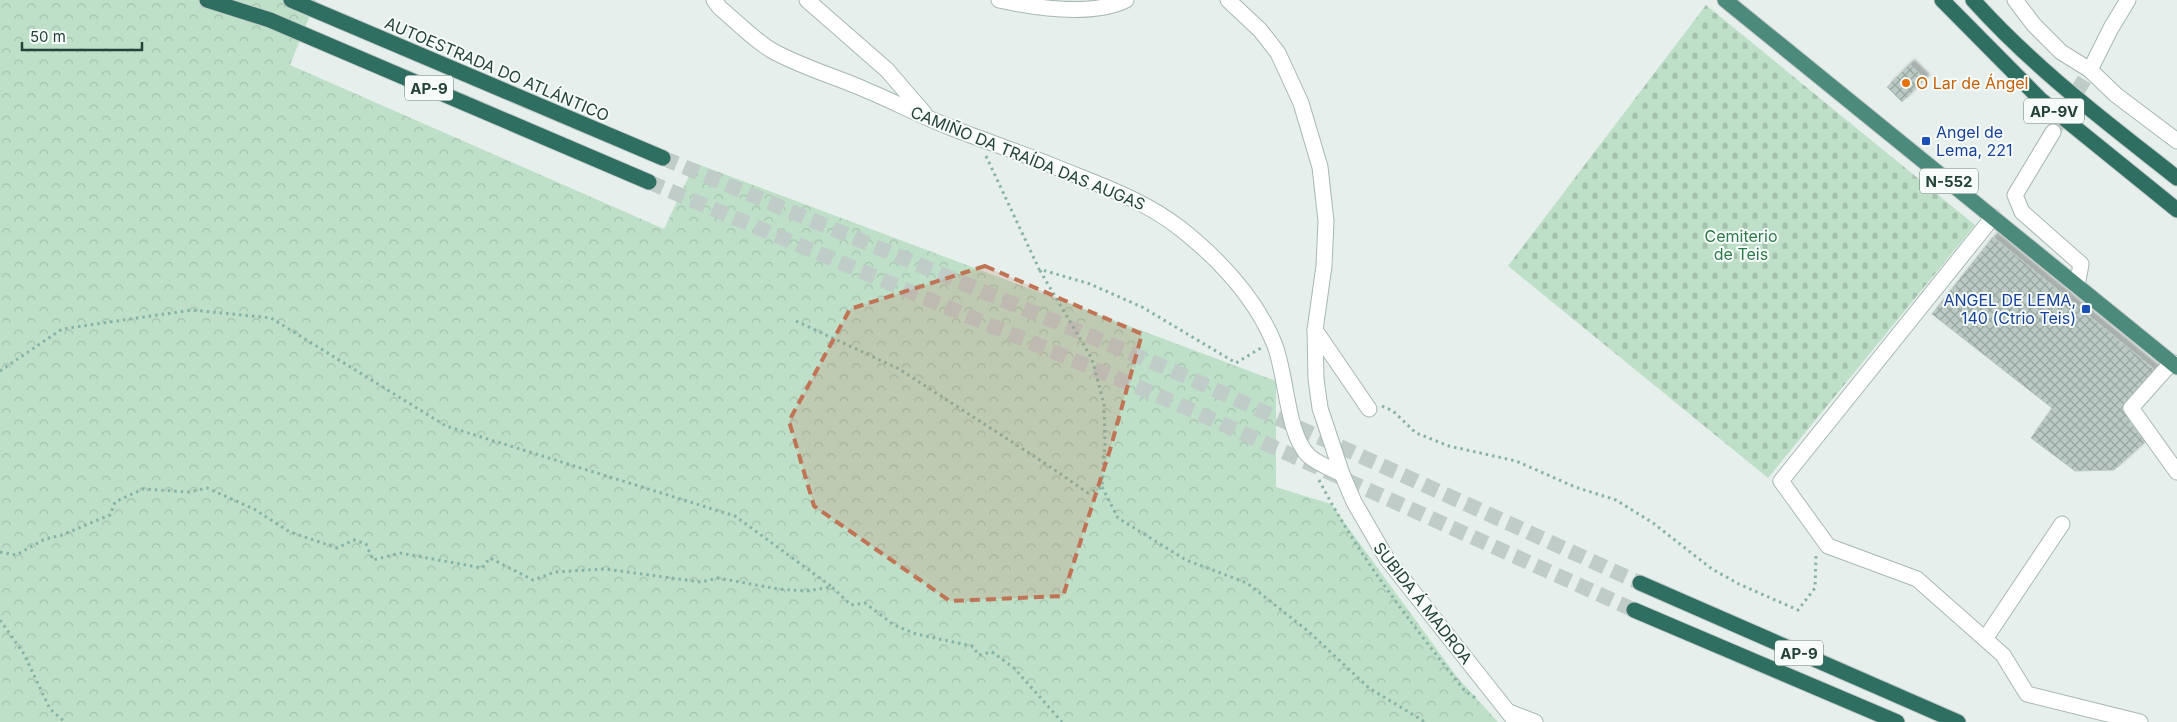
<svg xmlns="http://www.w3.org/2000/svg" width="2177" height="722" font-family="Inter,sans-serif">
	<defs>
		<pattern id="forest-crowns" width="20" height="18" patternUnits="userSpaceOnUse" patternTransform="scale(1.25)"><rect width="20" height="18" fill="#bfe0c8"/><path d="M2 6a3 3 0 1 1 6 0M12 15a3 3 0 1 1 6 0" fill="none" stroke="#a4c1ad"/></pattern>
		<pattern id="cemetery-stones" width="16" height="16" patternUnits="userSpaceOnUse" patternTransform="scale(1.25)"><rect width="16" height="16" fill="#bfe0c8"/><path d="M2 7V4a2 2 0 0 1 4 0v3zM10 15v-3a2 2 0 0 1 4 0v3z" fill="#a4c1ad"/></pattern>
		<pattern id="building-cross-hatch" width="8" height="8" patternUnits="userSpaceOnUse" patternTransform="scale(1.25)"><rect width="8" height="8" fill="#bbcac4"/><path d="M0 0l8 8M0 8l8-8" fill="none" stroke="#98a6a0"/></pattern>
		<filter id="shadow"><feDropShadow dx="4.5" dy="-4.5" stdDeviation="1" flood-color="#0004"/></filter>
	</defs>
	<rect width="100%" height="100%" fill="#e6efeb"/>
	<polygon fill="url(#forest-crowns)" points="0,0 316,0 290,65 664,229 695,163 1276,381 1276,487 1331,504 1457,677 1498,722 0,722"/>
	<polygon fill="url(#cemetery-stones)" points="1706,5 1975,225 1768,478 1508,266"/>
	<g fill="url(#building-cross-hatch)" stroke="#b8c9c2" filter="url(#shadow)">
		<polygon points="1910,64 1925,79 1902,102 1887,87"/>
		<polygon points="1993,237 2155,370 2121,407 2144,443 2114,470 2075,471 2031,438 2052,408 1932,314"/>
	</g>
	<g fill="none" stroke-linecap="round" stroke-linejoin="round">
		<polyline stroke="#bfccc8" stroke-width="15" stroke-dasharray="15 8" stroke-linecap="butt" points="2053,132 2090,70"/>
		<g stroke="#bfccc8" stroke-width="15" stroke-dasharray="15 8" stroke-linecap="butt">
			<polyline points="663,158 1176,372 1640,583"/>
			<polyline points="649,182 1178,404 1634,610"/>
		</g>
		<defs>
			<g id="minor">
				<path d="M714 0 720 8C736 21 753 39 771 50 801 67 834 76 866 90 895 102 923 117 952 128 985 141 1019 152 1053 166 1097 184 1143 199 1181 229 1220 260 1255 297 1274 343 1287 374 1286 434 1309 456 1318 464 1332 469 1342 474"/>
				<polyline points="807,0 887,70 924,113"/>
				<path d="M999 0C1036 8 1091 17 1126 0"/>
				<polyline points="2015,0 2034,25 2061,52 2090,70 2116,95 2177,141"/>
				<polyline points="2090,70 2111,28 2128,0"/>
				<polyline points="2053,132 2015,195 2022,212 2081,264 2077,286"/>
				<polyline points="1993,217 1781,481 1828,546 1917,579 2003,655 2027,694 2140,722"/>
				<polyline points="1315,330 1369,409"/>
				<polyline points="2172,362 2131,408 2177,472"/>
				<polyline points="1985,639 2062,524"/>
				<polyline points="1509,712 1535,722"/>
			</g>
			<polyline id="tertiary" points="1228,0 1260,30 1278,53 1301,103 1320,167 1326,221 1324,266 1315,330 1316,379 1320,408 1342,474 1354,502 1387,559 1516,722"/>
			<polyline id="trunk" points="1725,0 2177,367"/>
			<g id="motorway">
				<polyline points="207,0 270,20 649,182"/>
				<polyline points="291,0 663,158"/>
				<polyline points="1942,0 2040,99 2177,210"/>
				<path d="M1973 0C2035 69 2105 121 2177 178"/>
				<polyline points="1640,583 1958,722"/>
				<polyline points="1634,610 1897,722"/>
			</g>
		</defs>
		<use href="#minor" stroke="#a8b8b2" stroke-width="17"/>
		<use href="#tertiary" stroke="#a8b8b2" stroke-width="17"/>
		<use href="#trunk" stroke="#c2cac8" stroke-width="17"/>
		<use href="#motorway" stroke="#c2cac8" stroke-width="17"/>
		<g stroke="#86b3a5" stroke-width="3" stroke-dasharray="2.5 4" stroke-linecap="butt">
			<polyline points="986,156 1039,269 1090,284 1142,307 1236,363 1261,348"/>
			<polyline points="796,321 899,369 1046,464 1088,493 1102,487 1105,443 1104,404 1092,359 1039,269"/>
			<polyline points="0,371 62,329 192,310 271,318 446,426 735,516 832,587"/>
			<polyline points="1382,406 1393,411 1416,433 1449,446 1516,461 1575,487 1616,500 1653,523 1712,569 1739,584 1798,610 1815,588 1816,556"/>
			<path d="M1319 480C1356 552 1407 618 1457 681L1465 691 1477 699"/>
			<polyline points="1102,487 1118,518 1186,560 1247,583 1308,631 1369,688 1425,722"/>
			<polyline points="0,552 16,555 45,539 62,535 110,515 115,502 143,489 189,492 207,488 254,509 290,532 337,548 354,540 366,544 373,560 400,553 482,568 490,558 533,580 555,572 605,569 701,582 718,578 778,589 806,591 832,587 851,605 865,603 894,625 916,634 972,646 979,655 992,652 1014,668 1062,722"/>
			<polyline points="0,620 24,654 50,709 65,722"/>
		</g>
		<use href="#minor" stroke="#fff" stroke-width="15"/>
		<use href="#tertiary" stroke="#fff" stroke-width="15"/>
		<use href="#trunk" stroke="#4c8a7c" stroke-width="15"/>
		<use href="#motorway" stroke="#2f6f62" stroke-width="15"/>
	</g>
	<path fill="#c07456" fill-opacity="0.2" stroke="#c07456" stroke-width="4" stroke-dasharray="10 6" stroke-linejoin="round" d="M985 266 1142 334 1110 450 1063 596 950 601 814 506 789 421 850 309Z"/>
	<circle fill="#e8710a" stroke="#f7fbf9" stroke-width="2" cx="1906" cy="83" r="5"/>
	<g fill="#1a4fb4" stroke="#f7fbf9" stroke-width="2">
		<rect x="1921" y="136" width="10" height="10" rx="2.5"/>
		<rect x="2081" y="304" width="10" height="10" rx="2.5"/>
	</g>
	<g text-anchor="middle" dominant-baseline="central" stroke-width="4" stroke-linejoin="round" paint-order="stroke">
		<g fill="#f7fbf9" stroke="#637a73" stroke-width="1">
			<rect x="405" y="75.5" width="48" height="25" rx="4"/>
			<rect x="2024" y="98.5" width="60" height="25" rx="4"/>
			<rect x="1920" y="168.5" width="58" height="25" rx="4"/>
			<rect x="1775" y="640.5" width="48" height="25" rx="4"/>
		</g>
		<g font-size="15" font-weight="bold" fill="#24423a">
			<text x="429" y="88">AP-9</text>
			<text x="2054" y="111">AP-9V</text>
			<text x="1949" y="181">N-552</text>
			<text x="1799" y="653">AP-9</text>
		</g>
		<g font-size="16" fill="#24423a" stroke="#f7fbf9">
			<text transform="translate(497 69) rotate(23)">AUTOESTRADA DO ATLÁNTICO</text>
			<text transform="translate(1028 158) rotate(22)">CAMIÑO DA TRAÍDA DAS AUGAS</text>
			<text transform="translate(1423 603) rotate(52)">SUBIDA Á MADROA</text>
		</g>
		<g font-size="16" fill="#c56008" stroke="#f7fbf9" text-anchor="start">
			<text x="1916" y="83">O Lar de Ángel</text>
		</g>
		<g font-size="16" fill="#164399" stroke="#f7fbf9" text-anchor="start">
			<text x="1936" y="132">Angel de<tspan x="1936" dy="18">Lema, 221</tspan></text>
			<text x="2076" y="300" text-anchor="end">ANGEL DE LEMA,<tspan x="2076" dy="18">140 (Ctrio Teis)</tspan></text>
		</g>
		<g font-size="16" fill="#2d7a4b" stroke="#f7fbf9">
			<text x="1741" y="236">Cemiterio<tspan x="1741" dy="18">de Teis</tspan></text>
		</g>
	</g>
	<path d="M22 42v8h120v-8" fill="none" stroke="#24423a" stroke-width="2.5"/>
	<text x="30" y="42" font-size="15" fill="#24423a" stroke="#f7fbf9" stroke-width="4" paint-order="stroke">50 m</text>
</svg>
